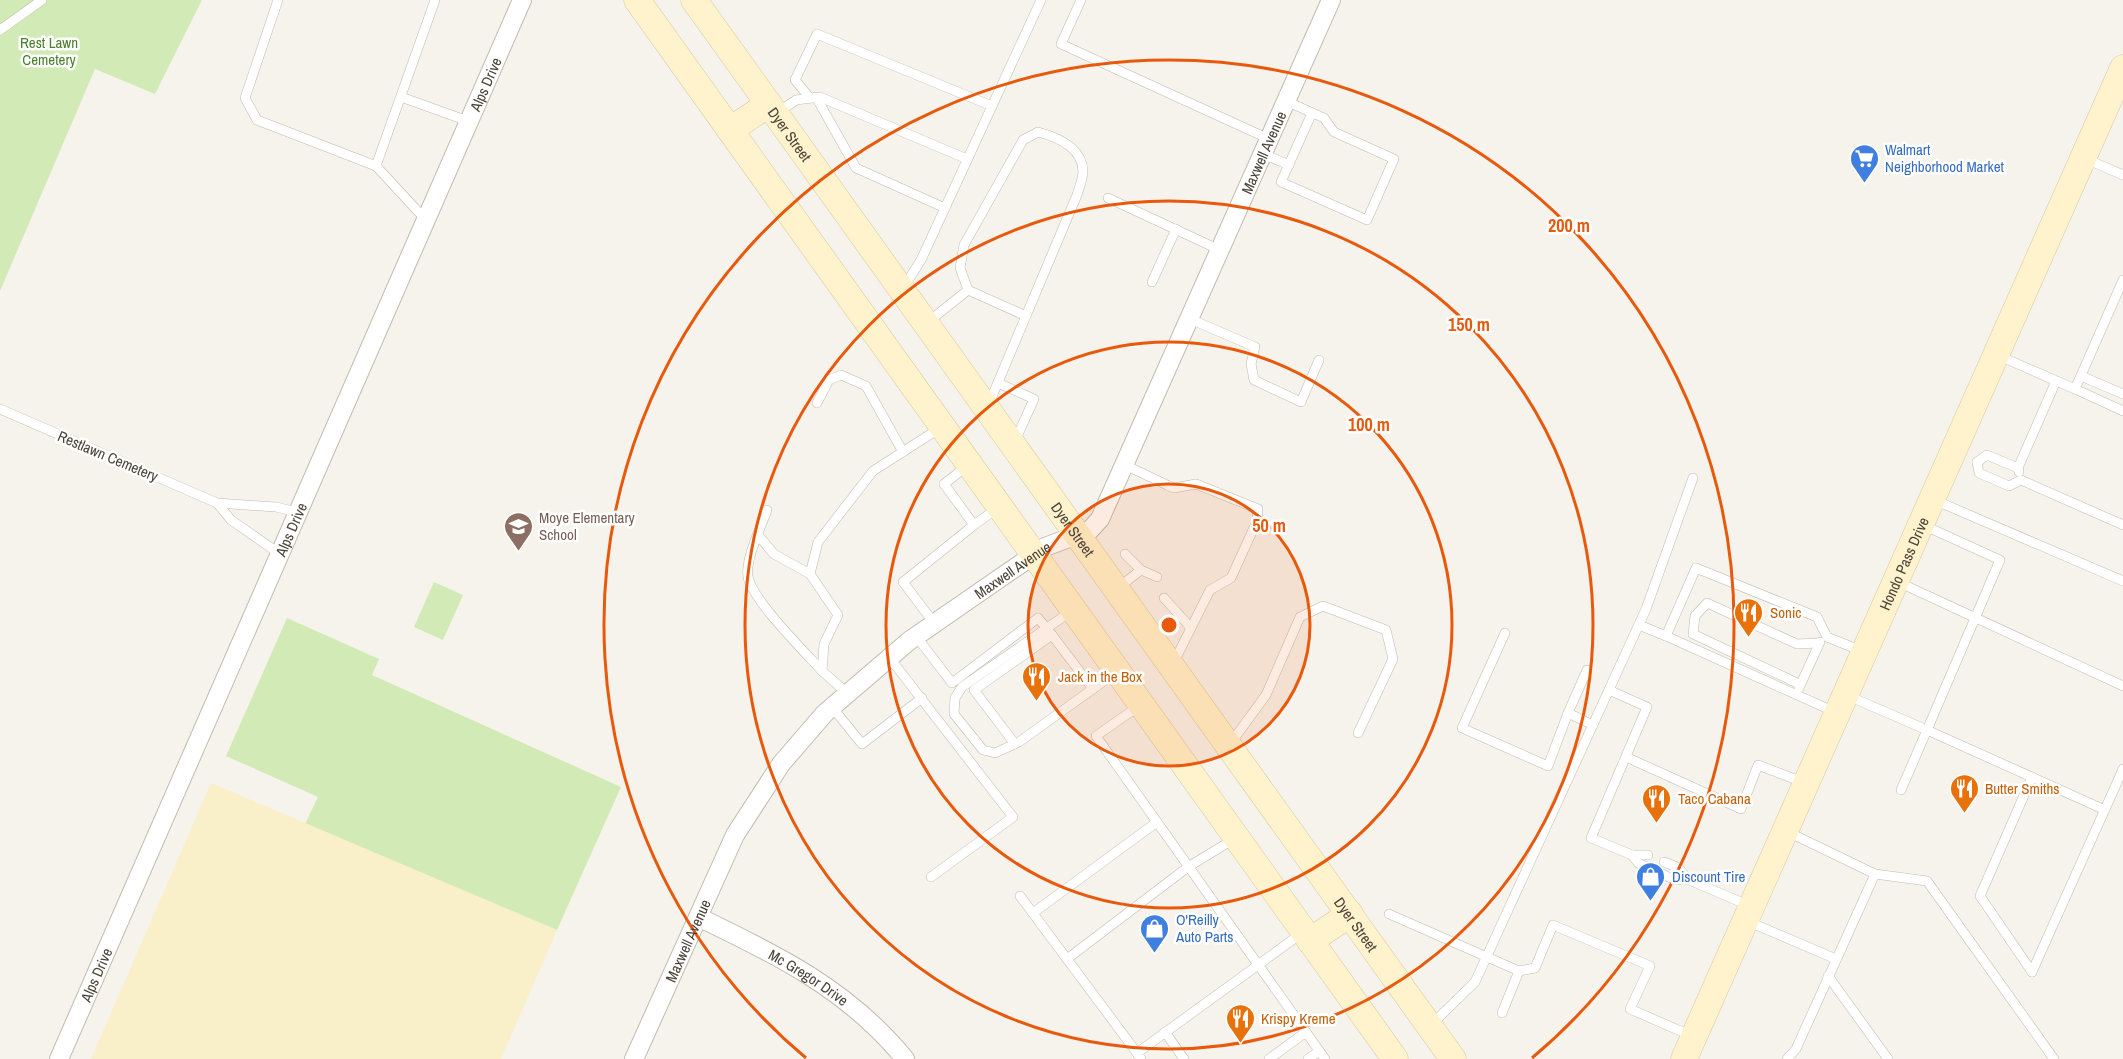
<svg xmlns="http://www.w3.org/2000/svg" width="2123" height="1059" font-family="'Archivo Narrow',sans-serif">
	<rect width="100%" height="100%" fill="#f6f3ec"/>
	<g fill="#d2eab5">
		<polygon points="0,0 202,0 155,94 95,69 0,291"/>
		<polygon points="434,582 463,595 443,640 414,627"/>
		<polygon points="287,618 379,659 372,675 621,787 557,930 305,824 318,797 226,756"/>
	</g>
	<polygon fill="#f9efc9" points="211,783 557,930 501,1059 91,1059"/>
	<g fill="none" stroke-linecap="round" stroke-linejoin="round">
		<defs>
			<g id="service">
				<polyline points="278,0 245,98 257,120 376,166 435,0"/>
				<polyline points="1081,0 1061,44 1269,139"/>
				<polyline points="0,30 42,0"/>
				<polyline points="401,97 468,121"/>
				<polyline points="809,97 795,80 817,34 992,106"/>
				<polyline points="816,97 856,168 945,208"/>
				<polyline points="1286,101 1324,118 1334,132 1394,159 1367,220 1281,182 1312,113"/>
				<polyline points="777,113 796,100 820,97 967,159"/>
				<polyline points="1263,154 1289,165"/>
				<polyline points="2086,159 2123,175"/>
				<polyline points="376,166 425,219"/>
				<polyline points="1108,198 1220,250"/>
				<polyline points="1152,282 1176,229"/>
				<polyline points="904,287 921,260 1041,0"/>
				<polyline points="968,290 1026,316"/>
				<polyline points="1190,319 1255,347 1251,364 1254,380 1301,402 1319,360"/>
				<path d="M928 322 968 290 960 268 964 245 1023 140 1038 132C1057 137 1082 147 1083 171 1083 179 1079 188 1077 195L988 406"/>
				<polyline points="1997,355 2075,389 2123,280"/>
				<polyline points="2081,376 2123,394"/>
				<polyline points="998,383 1034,399 1015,441"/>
				<polyline points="2075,389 2123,411"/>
				<polyline points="817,403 829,380 841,375 866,386 903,452"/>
				<polyline points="0,409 217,503 276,507 297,512"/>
				<polyline points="1977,462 1987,455 2018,468 2019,472"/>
				<polyline points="1977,462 1979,473 2009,486 2021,480"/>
				<polyline points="1125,465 1167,485 1174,488 1196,484 1258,509 1257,521 1231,578 1210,590 1173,664"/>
				<polyline points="2018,468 2056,381"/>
				<polyline points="2021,480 2123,525"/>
				<polyline points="1932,499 2123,581"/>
				<polyline points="217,503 231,520 280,554"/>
				<path d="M767 510C761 527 745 559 748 577 753 601 804 651 822 671"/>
				<polyline points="974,525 999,507"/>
				<polyline points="758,535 774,554 810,574"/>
				<polyline points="1141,570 1157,577"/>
				<polyline points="1898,582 2123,686"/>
				<polyline points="1119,587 1141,570 1125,554"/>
				<polyline points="1164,598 1191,628"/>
				<polyline points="1073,610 962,687 955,698 954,714 983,750 995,753 1019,742 1115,673"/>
				<polyline points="934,623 903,582 974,525 944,484 967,466"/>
				<polyline points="1639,625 1666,636"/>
				<polyline points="1505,633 1462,728 1548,766 1568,713"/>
				<polyline points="1052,635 1093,689"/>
				<polyline points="916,636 952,683 1038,618 1052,635 974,690 1015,744"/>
				<polyline points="889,657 1013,817 931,877"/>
				<polyline points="1587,670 1568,713 1593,725"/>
				<polyline points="1799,684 1693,634 1695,616 1707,603 1797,644 1818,643"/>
				<polyline points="1799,688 1820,642"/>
				<polyline points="1609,690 1647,707 1591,838 1632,855 1638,863 1675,880 1687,879 1750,906"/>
				<polyline points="847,693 822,671 824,644 838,615 810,574 818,542 873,471 940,428"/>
				<polyline points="1846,695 1927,730 2000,560 1923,525"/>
				<polyline points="1139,706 1096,736 1325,1059"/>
				<polyline points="832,707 862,744 922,698"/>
				<polyline points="1835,712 1666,636 1696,568 1817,617 1827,637 1862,651"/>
				<polyline points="1230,744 1266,695 1300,617 1323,606 1386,630 1393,659 1358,733"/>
				<polyline points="1626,757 1741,809 1758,765 1805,783"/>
				<polyline points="2032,777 1980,896 2032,972"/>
				<polyline points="1901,790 1927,730 2105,810"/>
				<polyline points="1632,855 1648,855"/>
				<polyline points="1664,862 1679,868 1687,879"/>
				<polyline points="1875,874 1927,881 2054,1059"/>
				<polyline points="1020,896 1067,959"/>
				<polyline points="1033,913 1157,822"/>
				<polyline points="1389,914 1519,971 1502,1013"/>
				<polyline points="1747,921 1836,959"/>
				<polyline points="1519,971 1535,968 1553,925 1650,966 1630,1009 1692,1036"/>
				<polyline points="2032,972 2123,769"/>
				<polyline points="1828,976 1888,1059"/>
				<polyline points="1430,1026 1475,982 1646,609 1693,478"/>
				<polyline points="1165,1032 1184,1059"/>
				<polyline points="1137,1053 1067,959 1188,867 1234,839"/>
				<polyline points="1141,1059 1137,1053 1302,933"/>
				<polyline points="1269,1059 1306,1032"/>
				<polyline points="1308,1059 1319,1051"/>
				<polyline points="1787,1059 1796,1049 1875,874 1788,832"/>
			</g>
			<g id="minor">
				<path id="s1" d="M698 917C776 954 849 990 905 1059"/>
				<path id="s2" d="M59 1059 522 0"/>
				<path id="s3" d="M634 1059 735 835 781 764 825 713 909 641 1045 547 1090 530 1100 519 1331 0"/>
			</g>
			<g id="secondary">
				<polyline points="637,0 1395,1059"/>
				<path id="s4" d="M694 0 1453 1059"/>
				<polyline points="730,130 769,104"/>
				<polyline points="1310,941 1350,914"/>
				<path id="s5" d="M1684 1059 2123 68"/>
			</g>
		</defs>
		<use href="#service" stroke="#c2bbae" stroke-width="10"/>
		<use href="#minor" stroke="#c2bbae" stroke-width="20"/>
		<use href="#secondary" stroke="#d6c79b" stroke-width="27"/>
		<use href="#service" stroke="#fff" stroke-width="9"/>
		<use href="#minor" stroke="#fff" stroke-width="18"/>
		<use href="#secondary" stroke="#fff3cd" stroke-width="26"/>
	</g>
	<circle cx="1169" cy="625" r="141" fill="#e8590c" fill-opacity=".12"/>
	<g fill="none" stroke="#e8590c" stroke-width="3">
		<circle cx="1169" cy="625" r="141"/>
		<circle cx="1169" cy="625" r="283"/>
		<circle cx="1169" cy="625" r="424"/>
		<path d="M806 1058A565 565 0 1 1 1532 1058"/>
	</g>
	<defs>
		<symbol id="supermarket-pin" viewBox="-11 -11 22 30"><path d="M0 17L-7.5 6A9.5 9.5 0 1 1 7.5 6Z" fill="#3f7fe0" stroke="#fff"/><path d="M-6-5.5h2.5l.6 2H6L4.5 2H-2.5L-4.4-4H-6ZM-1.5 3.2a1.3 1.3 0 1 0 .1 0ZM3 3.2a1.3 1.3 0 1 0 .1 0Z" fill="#fff"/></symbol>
		<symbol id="school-pin" viewBox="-11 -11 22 30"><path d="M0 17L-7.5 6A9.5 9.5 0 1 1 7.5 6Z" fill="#8d6e63" stroke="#fff"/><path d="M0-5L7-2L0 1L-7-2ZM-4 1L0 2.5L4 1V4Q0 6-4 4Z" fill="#fff"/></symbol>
		<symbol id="restaurant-pin" viewBox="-11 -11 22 30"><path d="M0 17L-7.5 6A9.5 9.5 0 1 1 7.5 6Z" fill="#e8710a" stroke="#fff"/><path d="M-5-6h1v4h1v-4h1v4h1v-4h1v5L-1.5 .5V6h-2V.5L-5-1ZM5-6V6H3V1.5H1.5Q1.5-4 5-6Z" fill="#fff"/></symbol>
		<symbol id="shop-pin" viewBox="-11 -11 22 30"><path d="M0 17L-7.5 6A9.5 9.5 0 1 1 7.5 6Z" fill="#3f7fe0" stroke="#fff"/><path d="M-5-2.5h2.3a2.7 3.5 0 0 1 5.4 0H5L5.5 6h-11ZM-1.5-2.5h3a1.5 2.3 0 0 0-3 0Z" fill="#fff"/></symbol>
	</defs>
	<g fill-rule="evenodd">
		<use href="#supermarket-pin" x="1848" y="142" width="33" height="45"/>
		<use href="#school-pin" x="502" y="510" width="33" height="45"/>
		<use href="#restaurant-pin" x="1732" y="596" width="33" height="45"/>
		<use href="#restaurant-pin" x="1020" y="660" width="33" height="45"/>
		<use href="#restaurant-pin" x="1948" y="772" width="33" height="45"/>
		<use href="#restaurant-pin" x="1640" y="782" width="33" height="45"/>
		<use href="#shop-pin" x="1634" y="860" width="33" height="45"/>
		<use href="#shop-pin" x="1138" y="912" width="33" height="45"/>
		<use href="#restaurant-pin" x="1224" y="1002" width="33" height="45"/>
	</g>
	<g text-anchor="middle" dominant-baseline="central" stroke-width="5" stroke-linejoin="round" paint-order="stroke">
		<g font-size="15" fill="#4a7f2a" stroke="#fff">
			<text x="49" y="42">Rest Lawn<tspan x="49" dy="17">Cemetery</tspan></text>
		</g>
		<g font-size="15" fill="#4b4439" stroke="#fff">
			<text stroke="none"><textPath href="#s2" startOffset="1064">Alps Drive</textPath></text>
			<text stroke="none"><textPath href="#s4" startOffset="165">Dyer Street</textPath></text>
			<text stroke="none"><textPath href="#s3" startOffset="1138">Maxwell Avenue</textPath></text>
			<text transform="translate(108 456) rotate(23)">Restlawn Cemetery</text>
			<text stroke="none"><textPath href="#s2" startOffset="578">Alps Drive</textPath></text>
			<text stroke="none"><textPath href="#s4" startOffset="651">Dyer Street</textPath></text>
			<text stroke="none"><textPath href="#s5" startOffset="542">Hondo Pass Drive</textPath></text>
			<text stroke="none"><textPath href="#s3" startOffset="634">Maxwell Avenue</textPath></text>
			<text stroke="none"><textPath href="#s4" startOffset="1137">Dyer Street</textPath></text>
			<text stroke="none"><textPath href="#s3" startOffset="130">Maxwell Avenue</textPath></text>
			<text stroke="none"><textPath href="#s2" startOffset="92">Alps Drive</textPath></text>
			<text stroke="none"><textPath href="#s1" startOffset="126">Mc Gregor Drive</textPath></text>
		</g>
		<g font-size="15" fill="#366cbe" stroke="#fff" text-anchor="start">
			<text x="1885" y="149">Walmart<tspan x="1885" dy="17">Neighborhood Market</tspan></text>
			<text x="1672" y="876">Discount Tire</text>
			<text x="1176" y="919">O'Reilly<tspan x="1176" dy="17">Auto Parts</tspan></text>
		</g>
		<g font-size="15" fill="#785e54" stroke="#fff" text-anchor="start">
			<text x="539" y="517">Moye Elementary<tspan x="539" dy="17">School</tspan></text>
		</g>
		<g font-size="15" fill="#c56008" stroke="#fff" text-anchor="start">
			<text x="1770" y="612">Sonic</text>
			<text x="1058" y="676">Jack in the Box</text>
			<text x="1985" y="788">Butter Smiths</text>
			<text x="1678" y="798">Taco Cabana</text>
			<text x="1261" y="1018">Krispy Kreme</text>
		</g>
	</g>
	<circle cx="1169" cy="625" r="9" fill="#e8590c" stroke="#fff" stroke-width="3"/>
	<g font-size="18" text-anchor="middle" font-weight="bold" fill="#e8590c" stroke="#fff" stroke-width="5" stroke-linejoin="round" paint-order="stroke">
		<text x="1569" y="232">200 m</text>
		<text x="1469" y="331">150 m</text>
		<text x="1369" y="431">100 m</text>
		<text x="1269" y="532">50 m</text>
	</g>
</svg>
